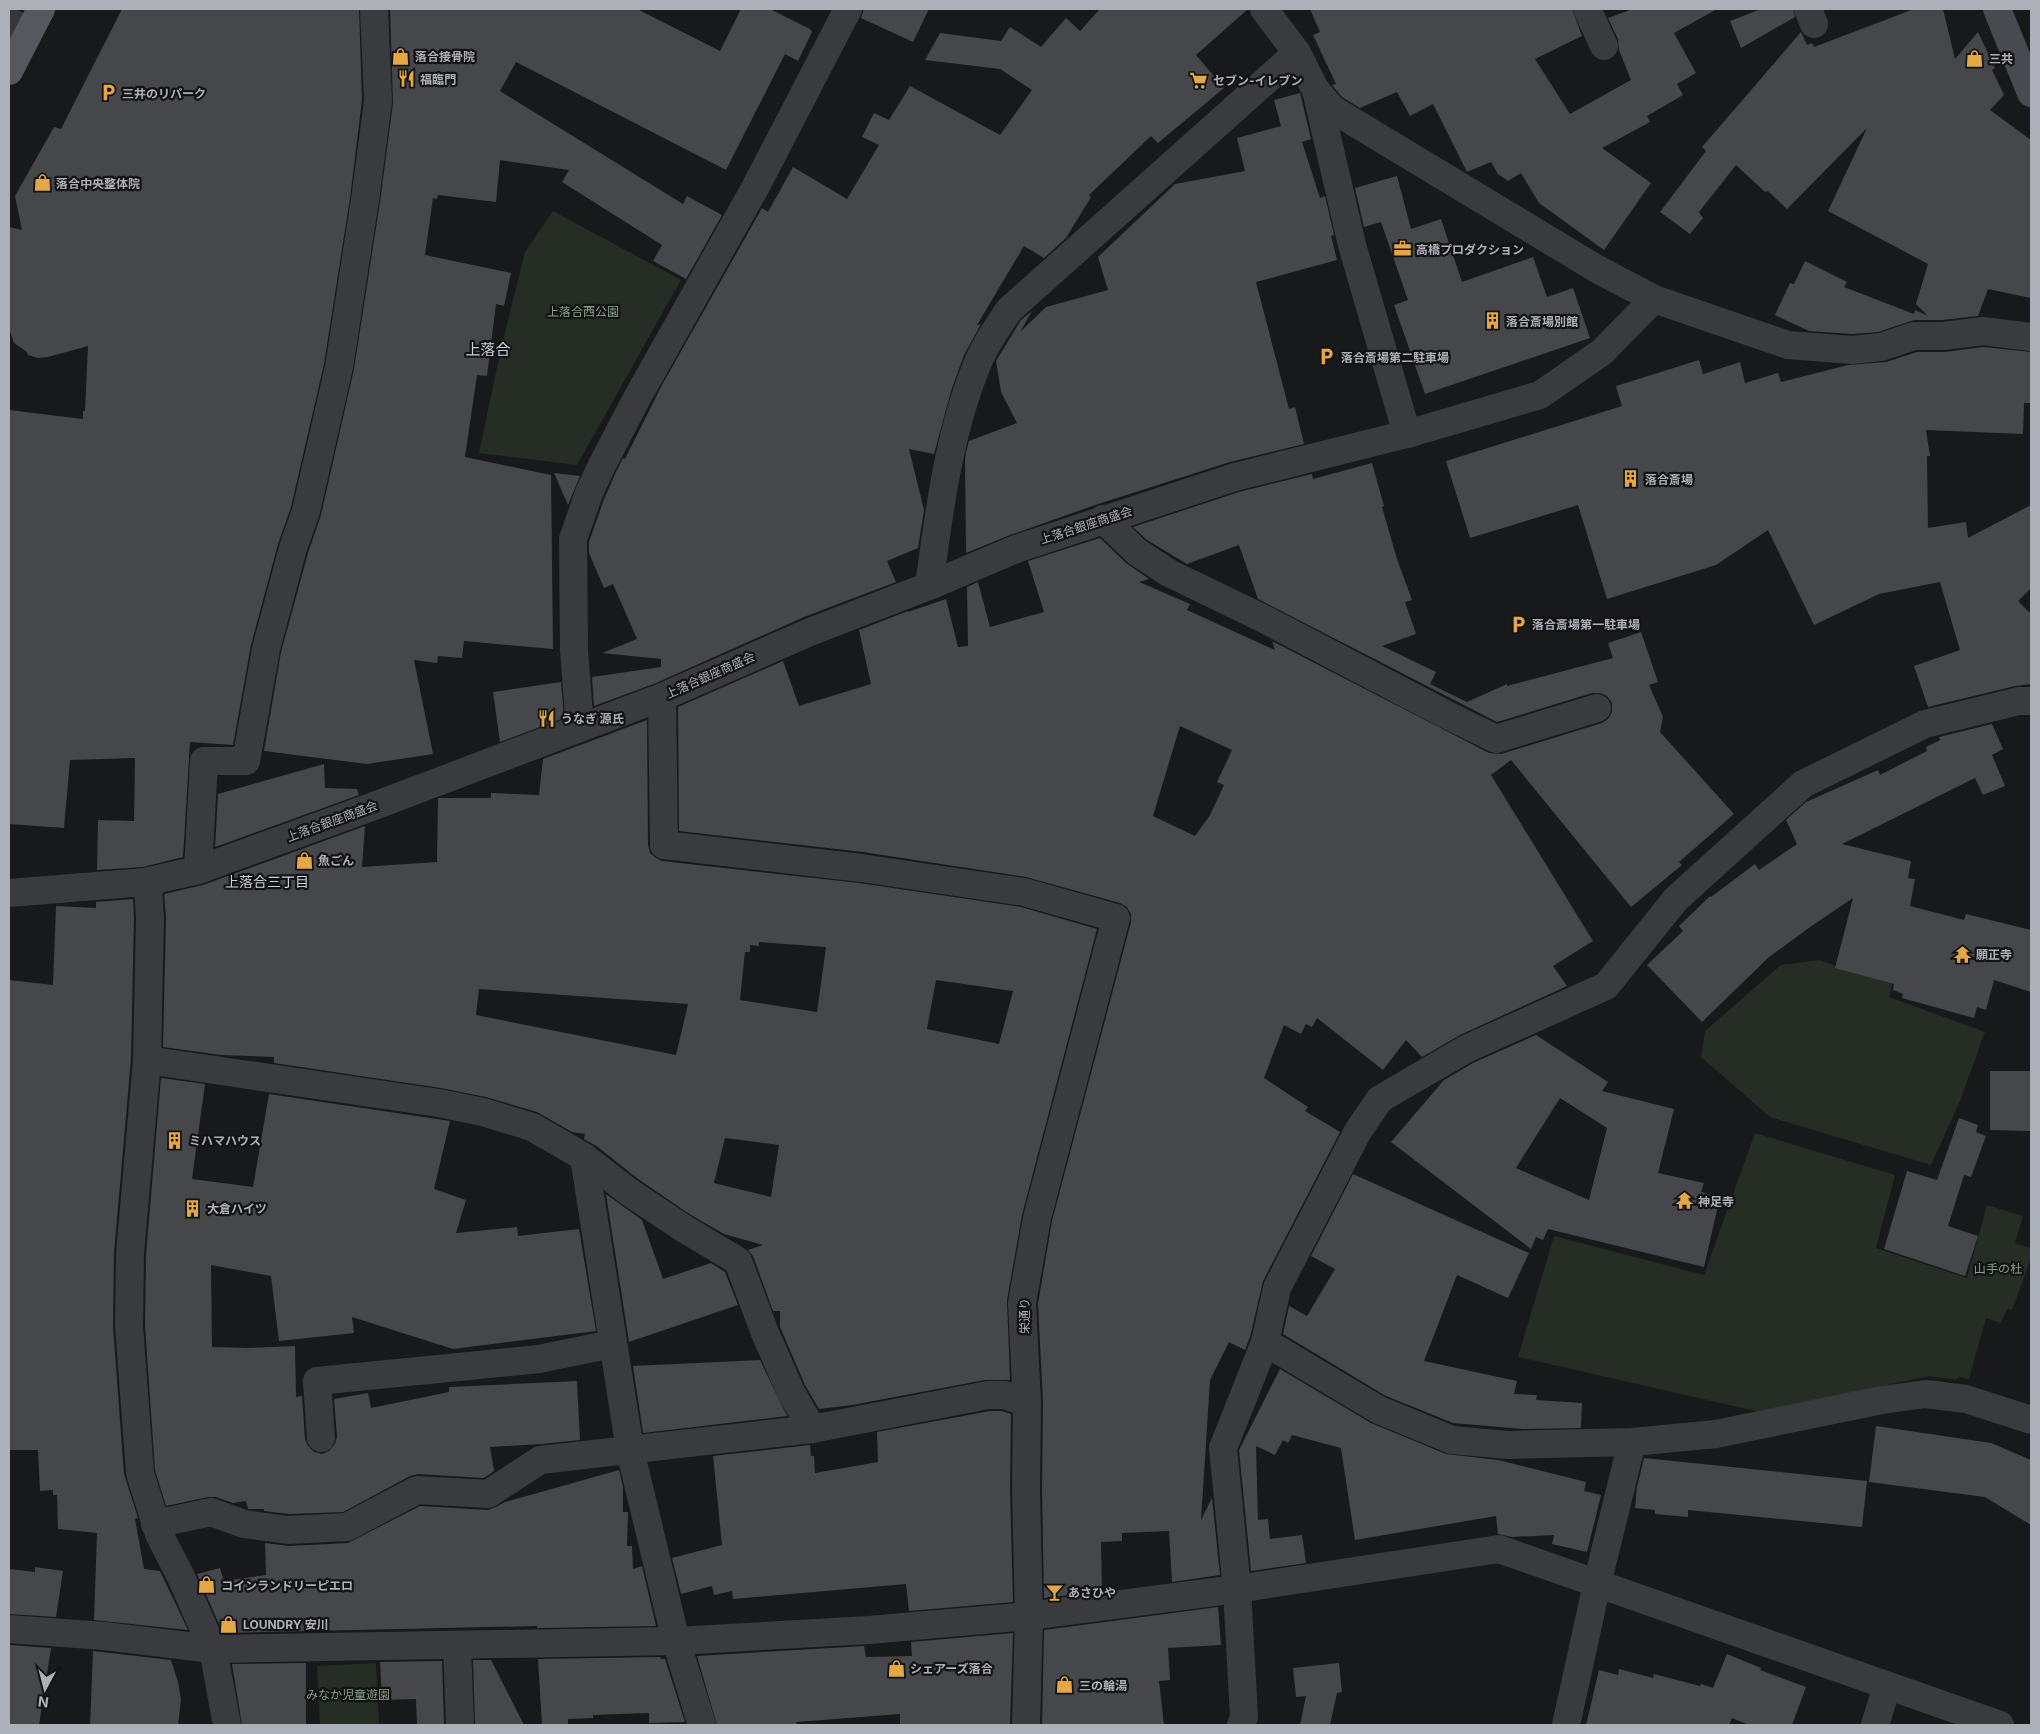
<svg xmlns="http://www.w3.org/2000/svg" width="2040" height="1734" font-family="Inter,'Noto Sans JP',sans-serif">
	<rect width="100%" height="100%" fill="#18191a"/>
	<g fill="#252d25">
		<polygon points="553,211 681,280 577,465 479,453 500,353 525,252"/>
		<polygon points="1819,960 1892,984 1889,997 1985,1032 1960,1101 1931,1165 1770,1117 1701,1057 1705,1031 1781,965"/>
		<polygon points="1755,1133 1895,1175 1876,1248 1967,1278 1987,1205 2023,1216 2015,1243 2031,1248 2031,1259 2012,1310 2007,1309 2001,1323 1986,1318 1969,1379 1959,1377 1955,1380 1929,1376 1760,1412 1518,1357 1554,1236 1704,1275"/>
		<polygon points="376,1663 379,1725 320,1725 317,1666"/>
	</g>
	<g fill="#45474a" fill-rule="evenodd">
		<polygon points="122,9 359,9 362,100 350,198 324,364 291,507 278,544 251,645 233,745 190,742 183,857 143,867 97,870 98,820 134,821 135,758 70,760 64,828 9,824 9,410 83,419 83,411 85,411 88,346 48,357 38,358 28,355 27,352 14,343 9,328 9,227 22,230 15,196 54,127 61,129"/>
		<polygon points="390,9 637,9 720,51 741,9 770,9 810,29 812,32 798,61 785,54 726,170 516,62 500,91 683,204 687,196 722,215 686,279 653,261 662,245 562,182 569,170 500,160 496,202 438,195 437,199 433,198 425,255 511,273 504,306 496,304 487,376 477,375 465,457 551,475 553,649 464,641 462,658 438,656 437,663 414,660 433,754 367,764 264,751 281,652 308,553 321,515 354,369 380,202 393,103"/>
		<polygon points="864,9 929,9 913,42 861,18"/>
		<polygon points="1100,9 1248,9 1196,55 1224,88 1158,143 1151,136 1089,195 1091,197 1066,238 1044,258 1024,246 977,325 981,324 964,355 951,391 934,454 909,449 924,510 918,548 887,561 896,582 804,617 656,683 594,706 592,677 661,667 661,659 602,653 637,639 613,584 604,588 589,553 589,542 604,499 616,472 623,458 625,459 662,385 762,208 768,212 793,167 847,199 879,145 862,137 874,113 889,120 910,86 1000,135 1032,90 1000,69 925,60 940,33 1001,41 1010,27 1041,47 1066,18 1080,31"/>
		<polygon points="1310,9 1572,9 1582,36 1535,59 1570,114 1631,80 1619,50 1618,39 1608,18 1633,9 1717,9 1674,33 1696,73 1677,84 1683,95 1647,116 1650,122 1602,148 1651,183 1604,250 1539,203 1521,173 1508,181 1498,174 1491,162 1467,172 1433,104 1410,116 1397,92 1360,108 1342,97 1332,85 1336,84 1313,35 1320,32"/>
		<polygon points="1761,9 1793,9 1795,17 1741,48 1730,21"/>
		<polygon points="1914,9 1943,9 1955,59 1978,32 1995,68 1992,70 2004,95 1990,110 2031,140 2031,298 1988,289 1978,316 1942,320 1914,320 1878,332 1852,334 1809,331 1775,315 1790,283 1794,284 1805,261 1847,282 1844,287 1914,314 1915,310 1928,316 1916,304 1928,264 1828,211 1867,128 1787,209 1768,191 1765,192 1736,165 1699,212 1703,218 1690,234 1660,212 1706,151 1702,147 1801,32 1807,45 1812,43 1814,47"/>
		<polygon points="1300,93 1311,139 1302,142 1320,198 1325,196 1334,235 1331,236 1337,260 1256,282 1289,409 1295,407 1304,444 1230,462 1098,504 1010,535 966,553 965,460 966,452 969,441 1017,423 1001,392 996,361 1021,320 1032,311 1020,332 1046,307 1108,290 1098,257 1175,184 1245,171 1237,138 1281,126 1274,100"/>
		<polygon points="1397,176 1411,229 1441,219 1462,282 1533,257 1547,297 1573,288 1590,338 1425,394 1394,305 1408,300 1381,222 1364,227 1355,188"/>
		<polygon points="1983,347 2031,352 2031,403 2024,403 2023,434 1926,430 1930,456 1927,456 1928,528 1966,522 1968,538 2031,505 2031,588 2018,601 2031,614 2031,684 2015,686 1928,707 1914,666 1960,650 1940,582 1879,594 1814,625 1768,530 1716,565 1607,599 1578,505 1470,538 1446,461 1622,406 1616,386 1699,360 1703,374 1740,362 1745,383 1778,373 1781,382 1848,365 1886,362 1917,352 1945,352"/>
		<path d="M1372 463 1384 506 1382 507 1397 559 1412 600 1405 602 1416 634 1382 646 1436 672 1430 684 1467 702 1507 684V686L1613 658 1608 643 1641 632 1658 682 1649 685 1663 717 1660 732 1734 814 1679 862 1682 865 1631 907 1511 760 1491 775 1593 941 1553 966 1567 986 1460 1035 1422 1057 1406 1040 1383 1070 1317 1018 1312 1027 1306 1024 1301 1034 1284 1025 1264 1078 1308 1107 1305 1111 1340 1132 1263 1281 1250 1337 1245 1350 1229 1342 1210 1380 1201 1520 1212 1498 1220 1575 1172 1582 1169 1531 1122 1533V1541L1101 1542 1102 1591 1044 1598 1042 1490 1043 1402 1038 1304 1052 1221 1131 922V914L1127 907 1120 903 1026 877 863 852 679 831 678 707 783 661 799 706 871 684 859 630 908 611V612L946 599 958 647 968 646 967 587 978 582 990 627 1044 612 1028 561 1100 538 1126 563 1149 579 1139 582 1190 604 1187 610 1275 650 1272 641 1489 753 1501 754 1602 723 1608 719 1612 712V703L1607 696 1600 693H1592L1497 722 1258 599 1239 545 1187 564 1147 540 1133 527 1239 492 1312 474 1313 479ZM1180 726 1232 750 1217 782 1224 785 1210 815 1195 836 1153 816Z"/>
		<polygon points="554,473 580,476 568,505"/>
		<polygon points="561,682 564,718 500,742 493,692"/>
		<path d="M647 720 648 845 650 853 656 858 662 861 859 883 1021 907 1097 929 1022 1215 1007 1300 1010 1380H985L852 1405 819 1409 805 1385 780 1327V1311H773L753 1256 748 1250 763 1245 724 1234 691 1215 638 1179 598 1147 584 1139 585 1134 572 1132 537 1112 486 1097 441 1088 274 1063V1057L221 1055 163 1047 166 917 164 894 203 885 365 826 362 867 437 862 438 798H491V793L539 795 543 759ZM759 942 826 947 817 1012 740 1000 745 952H750V945L759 946ZM936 980 1013 991 999 1044 927 1029ZM479 989 688 1004 676 1055 476 1015ZM725 1138 779 1145 771 1197 714 1183Z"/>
		<polygon points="1992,724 2003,749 1992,755 2005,786 1983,795 1975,778 1842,844 1911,861 1908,878 1915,879 1910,906 1964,920 1966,914 2031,930 2031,992 1994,980 1986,1010 1977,1007 1974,1018 1902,998 1903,994 1893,990 1894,984 1835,968 1853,898 1813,925 1769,957 1702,1022 1647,965 1683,931 1679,926 1710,896 1711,897 1755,864 1759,870 1797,844 1786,820 1806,802 1878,770 1880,775 1927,751 1926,747 1940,740 1939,737"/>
		<polygon points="324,764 325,788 357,789 359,795 215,847 218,794"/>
		<polygon points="133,899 134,917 131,1059 114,1253 113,1327 124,1474 138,1518 135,1519 144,1569 160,1571 188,1630 94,1620 97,1533 58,1529 57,1495 53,1495 53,1490 40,1491 38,1450 9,1450 9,980 53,985 56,906 96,908 96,902"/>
		<path d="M1536 1035 1608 1082 1602 1091 1674 1109 1658 1173 1704 1183 1701 1192 1720 1197 1704 1267 1548 1229 1543 1240 1536 1237 1531 1249 1391 1142 1444 1080 1473 1063ZM1560 1098 1607 1128 1589 1200 1516 1168Z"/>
		<polygon points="1990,1071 2031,1071 2031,1131 1990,1130"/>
		<polygon points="161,1078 205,1084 192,1179 253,1187 269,1094 450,1121 434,1189 466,1200 456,1233 517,1227 518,1236 579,1229 596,1331 453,1349 352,1317 354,1333 279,1341 271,1276 211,1265 212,1347 247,1348 295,1346 296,1397 302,1396 305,1439 308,1446 314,1452 322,1454 329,1451 335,1444 337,1437 334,1399 368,1393 371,1408 449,1392 449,1387 577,1381 580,1440 541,1444 490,1447 494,1471 484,1478 418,1474 410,1476 343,1512 289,1514 264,1511 264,1509 248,1509 246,1501 233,1503 216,1497 208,1497 166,1506 155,1470 145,1326 146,1255"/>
		<polygon points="1959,1118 1978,1125 1976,1132 1986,1136 1971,1177 1964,1175 1948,1226 1978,1236 1965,1276 1884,1249 1907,1171 1937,1180"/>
		<polygon points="1353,1174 1529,1253 1508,1298 1457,1275 1424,1361 1517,1381 1514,1394 1537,1395 1536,1400 1582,1403 1581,1428 1523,1429 1453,1423 1386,1396 1283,1334 1289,1306 1307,1316 1335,1269 1311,1256"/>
		<polygon points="606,1194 642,1220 663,1279 711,1263 725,1272 738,1305 629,1342"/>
		<polygon points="760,1360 787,1416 643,1433 633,1366"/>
		<polygon points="1280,1369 1371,1423 1446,1454 1498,1460 1586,1482 1584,1491 1601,1495 1587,1552 1552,1544 1554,1535 1512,1537 1498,1534 1496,1516 1355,1540 1341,1448 1292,1435 1288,1443 1283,1440 1275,1455 1256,1446 1258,1520 1268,1519 1270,1539 1302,1535 1306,1563 1251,1571 1239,1450"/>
		<polygon points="990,1411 1002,1411 1011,1414 1010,1490 1013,1602 909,1611 906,1584 733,1599 732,1591 714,1595 712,1586 681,1594 672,1558 722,1545 713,1456 810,1445 811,1456 814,1456 815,1473 878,1462 877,1432"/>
		<polygon points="1876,1426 1991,1443 2031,1460 2031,1525 1985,1497 1869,1482"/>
		<polygon points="1644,1458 1867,1481 1862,1527 1688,1510 1688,1517 1655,1514 1655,1510 1635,1508 1637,1487"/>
		<polygon points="619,1470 623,1487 623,1512 628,1512 627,1546 632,1546 633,1569 642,1566 656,1626 537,1628 537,1626 223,1633 197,1574 220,1568 224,1581 266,1575 265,1543 289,1546 348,1543 420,1506 488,1510 496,1507 505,1502"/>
		<polygon points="35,1567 63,1571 56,1617 9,1614 9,1569 35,1572"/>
		<polygon points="1218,1607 1221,1645 1168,1648 1170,1680 1159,1681 1164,1725 1042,1725 1044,1630"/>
		<polygon points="1013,1633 1010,1725 900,1725 900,1714 796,1722 797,1725 717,1725 697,1656 864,1646 866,1657 912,1656 911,1642"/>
		<polygon points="9,1645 51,1648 39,1725 9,1725"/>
		<polygon points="93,1651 171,1660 178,1682 181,1700 178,1725 90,1725"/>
		<polygon points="1727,1654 1761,1668 1760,1670 1806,1687 1792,1725 1749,1725 1732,1718 1729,1725 1586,1725 1599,1670 1618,1675 1619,1669 1653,1678 1654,1674 1700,1686 1701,1684 1713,1688"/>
		<polygon points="660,1657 661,1659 665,1659 685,1722 649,1723 649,1713 593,1715 593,1718 568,1719 568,1725 542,1725 538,1659"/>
		<polygon points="473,1660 491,1660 524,1725 475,1725"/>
		<polygon points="442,1661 444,1725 417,1725 416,1699 382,1700 380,1662"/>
		<polygon points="306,1663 306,1725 242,1725 232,1664"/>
		<polygon points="1339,1663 1342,1692 1337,1693 1330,1725 1300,1725 1306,1696 1296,1697 1293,1668"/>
	</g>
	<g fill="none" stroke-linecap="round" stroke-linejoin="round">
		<polyline stroke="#36373a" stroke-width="28" stroke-dasharray="28 14" stroke-linecap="butt" points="9,37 24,9"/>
		<g stroke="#3a3b3f" stroke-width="28">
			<polyline points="1264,9 1297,53 1315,89 1332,109 1597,269 1654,299 1788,345 1852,350 1881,347 1914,336 1943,336 1983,331 2031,337"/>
			<polyline points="1587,9 1604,46"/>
			<polyline points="1808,9 1814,24"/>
			<polyline points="1316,90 1352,245 1407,434"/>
			<polyline points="1103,519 1137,552 1169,573 1266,620 1447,715 1496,739 1597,708"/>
			<path d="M929 586C939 513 948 438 975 370 983 348 996 329 1009 310L1297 53"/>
			<polyline points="662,697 664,845 861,868 1024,892 1116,918 1037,1218 1022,1303 1027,1403 1026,1490 1029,1616 1026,1725"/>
			<polyline points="580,728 574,650 573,539 589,493 602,465 637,398 755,188 848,9"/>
			<polyline points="198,870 204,761 246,761 266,649 293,548 306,511 339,367 365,200 378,101 374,9"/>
			<polyline points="145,882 148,889 150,917 147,1060 130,1254 129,1326 140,1473 159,1534 181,1577 213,1649 227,1725"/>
			<polyline points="9,893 145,882 198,870 374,806 662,697 810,632 929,586 1016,549 1235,477 1407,434 1540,395 1602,352 1654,299"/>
			<polyline points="147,1060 439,1103 483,1112 532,1127 584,1157 629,1192 683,1228 738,1261 765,1333 791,1392 812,1429"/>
			<polyline points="584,1157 630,1450 676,1641 702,1725"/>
			<polyline points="1265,1342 1379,1410 1452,1440 1508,1445 1632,1442 1716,1434 1882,1400 1926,1394 1966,1399 2031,1420"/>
			<polyline points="321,1438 317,1381 539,1359 612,1344"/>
			<polyline points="155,1524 211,1512 244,1524 288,1530 347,1527 417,1490 488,1494 540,1460 812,1429 988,1395 1005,1395 1027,1403"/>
			<polyline points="9,1629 104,1636 213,1649 676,1641 869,1630 1029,1616 1237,1589 1499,1549 2000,1725"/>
			<polyline points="457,1645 460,1725"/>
			<polyline points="1241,1725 1244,1717 1237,1589 1223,1448 1265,1342 1277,1288 1358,1131 1380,1099 1466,1049 1606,986 1676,899 1803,784 1925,724 2019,701 2031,701"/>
			<polyline points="1566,1725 1597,1584 1632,1442"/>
			<polyline points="1875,1725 1887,1686"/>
		</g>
		<polyline stroke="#484a4f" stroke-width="28" points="1997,9 2031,93"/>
		<polyline stroke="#56585e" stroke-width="28" points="9,71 41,9"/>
	</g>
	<defs>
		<symbol id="shop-bare" viewBox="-9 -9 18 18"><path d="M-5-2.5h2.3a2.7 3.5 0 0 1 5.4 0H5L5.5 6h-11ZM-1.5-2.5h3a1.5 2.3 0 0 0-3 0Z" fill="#e5a645" stroke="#131315" stroke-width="2.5" paint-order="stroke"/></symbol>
		<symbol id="restaurant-bare" viewBox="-9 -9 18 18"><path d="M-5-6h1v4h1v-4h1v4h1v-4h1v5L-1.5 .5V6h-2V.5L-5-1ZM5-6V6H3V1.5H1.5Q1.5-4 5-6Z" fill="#e5a645" stroke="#131315" stroke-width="2.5" paint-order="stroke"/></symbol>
		<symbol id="supermarket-bare" viewBox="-9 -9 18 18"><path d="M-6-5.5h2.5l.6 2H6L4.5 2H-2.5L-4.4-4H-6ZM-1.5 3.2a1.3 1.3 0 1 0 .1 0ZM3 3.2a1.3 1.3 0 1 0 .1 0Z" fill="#e5a645" stroke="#131315" stroke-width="2.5" paint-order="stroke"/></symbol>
		<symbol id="parking-bare" viewBox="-9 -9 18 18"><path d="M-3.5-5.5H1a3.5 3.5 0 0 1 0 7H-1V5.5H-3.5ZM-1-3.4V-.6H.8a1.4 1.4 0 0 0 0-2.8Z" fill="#e5a645" stroke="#131315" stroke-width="2.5" paint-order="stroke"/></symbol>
		<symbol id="office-bare" viewBox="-9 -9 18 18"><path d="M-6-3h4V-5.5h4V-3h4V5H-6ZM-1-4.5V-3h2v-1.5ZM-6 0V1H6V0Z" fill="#e5a645" stroke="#131315" stroke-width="2.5" paint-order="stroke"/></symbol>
		<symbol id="building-bare" viewBox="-9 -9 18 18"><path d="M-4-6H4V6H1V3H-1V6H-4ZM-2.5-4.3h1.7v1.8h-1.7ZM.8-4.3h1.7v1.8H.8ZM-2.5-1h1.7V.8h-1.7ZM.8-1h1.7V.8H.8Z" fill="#e5a645" stroke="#131315" stroke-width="2.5" paint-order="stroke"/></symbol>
		<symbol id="temple-bare" viewBox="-9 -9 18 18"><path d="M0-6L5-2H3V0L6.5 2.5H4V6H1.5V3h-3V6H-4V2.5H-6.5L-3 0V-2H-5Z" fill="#e5a645" stroke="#131315" stroke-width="2.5" paint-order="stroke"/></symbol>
		<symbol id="bar-bare" viewBox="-9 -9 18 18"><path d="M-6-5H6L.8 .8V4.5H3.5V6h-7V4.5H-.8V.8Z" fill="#e5a645" stroke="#131315" stroke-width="2.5" paint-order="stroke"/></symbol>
	</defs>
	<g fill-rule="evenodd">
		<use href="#shop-bare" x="388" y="44" width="25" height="25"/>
		<use href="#shop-bare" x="1962" y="46" width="25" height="25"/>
		<use href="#restaurant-bare" x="394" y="66" width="25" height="25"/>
		<use href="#supermarket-bare" x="1186" y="68" width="25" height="25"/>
		<use href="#parking-bare" x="96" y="80" width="25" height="25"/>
		<use href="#shop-bare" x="30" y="170" width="25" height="25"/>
		<use href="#office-bare" x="1390" y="236" width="25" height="25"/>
		<use href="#building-bare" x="1480" y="308" width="25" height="25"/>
		<use href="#parking-bare" x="1314" y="344" width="25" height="25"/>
		<use href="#building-bare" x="1618" y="466" width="25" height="25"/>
		<use href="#parking-bare" x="1506" y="612" width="25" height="25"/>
		<use href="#restaurant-bare" x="534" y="706" width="25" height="25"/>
		<use href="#shop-bare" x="292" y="848" width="25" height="25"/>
		<use href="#temple-bare" x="1950" y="942" width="25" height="25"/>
		<use href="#building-bare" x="162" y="1128" width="25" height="25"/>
		<use href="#temple-bare" x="1672" y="1188" width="25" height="25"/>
		<use href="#building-bare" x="180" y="1196" width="25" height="25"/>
		<use href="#shop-bare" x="194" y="1572" width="25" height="25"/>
		<use href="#bar-bare" x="1042" y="1580" width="25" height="25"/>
		<use href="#shop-bare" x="216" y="1612" width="25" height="25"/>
		<use href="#shop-bare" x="884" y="1656" width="25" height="25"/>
		<use href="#shop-bare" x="1052" y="1672" width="25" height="25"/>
	</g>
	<g text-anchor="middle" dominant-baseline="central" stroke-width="4.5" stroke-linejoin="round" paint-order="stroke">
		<g font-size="12" font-weight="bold" fill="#acb1b9" stroke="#131315" text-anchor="start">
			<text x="415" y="56">落合接骨院</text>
			<text x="1989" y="58">三共</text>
			<text x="420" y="79">福臨門</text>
			<text x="1213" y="80">セブン-イレブン</text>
			<text x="122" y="93">三井のリパーク</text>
			<text x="56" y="183">落合中央整体院</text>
			<text x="1416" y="249">高橋プロダクション</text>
			<text x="1506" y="321">落合斎場別館</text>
			<text x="1341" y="357">落合斎場第二駐車場</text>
			<text x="1645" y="479">落合斎場</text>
			<text x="1532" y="624">落合斎場第一駐車場</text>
			<text x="561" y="718">うなぎ 源氏</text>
			<text x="318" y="860">魚ごん</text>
			<text x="1976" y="954">願正寺</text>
			<text x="189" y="1140">ミハマハウス</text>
			<text x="1698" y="1201">神足寺</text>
			<text x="207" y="1208">大倉ハイツ</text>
			<text x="221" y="1585">コインランドリーピエロ</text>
			<text x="1068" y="1592">あさひや</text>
			<text x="243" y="1624">LOUNDRY 安川</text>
			<text x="910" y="1668">シェアーズ落合</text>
			<text x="1079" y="1685">三の輪湯</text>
		</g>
		<g font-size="12" fill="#84a384" stroke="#131315">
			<text x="583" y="311">上落合西公園</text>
			<text x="1998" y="1268">山手の杜</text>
			<text x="348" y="1694">みなか児童遊園</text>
		</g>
		<g font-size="12" fill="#acb1b9" stroke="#131315">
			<text transform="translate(1086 525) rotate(-18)">上落合銀座商盛会</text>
			<text transform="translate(710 675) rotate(-24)">上落合銀座商盛会</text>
			<text transform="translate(332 821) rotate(-20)">上落合銀座商盛会</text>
			<text transform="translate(1024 1316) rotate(-90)">栄通り</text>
		</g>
		<g font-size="14" fill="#cccfd5" stroke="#131315">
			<text x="267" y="881">上落合三丁目</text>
		</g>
		<g font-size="15" fill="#cccfd5" stroke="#131315">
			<text x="488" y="349">上落合</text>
		</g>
	</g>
	<rect width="2040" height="1734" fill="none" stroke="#acb1b9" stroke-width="20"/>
	<g transform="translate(45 1689) rotate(187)" stroke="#131315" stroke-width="4" paint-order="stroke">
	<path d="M0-4L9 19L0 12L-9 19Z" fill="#acb1b9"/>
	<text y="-8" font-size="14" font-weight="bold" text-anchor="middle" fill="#acb1b9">N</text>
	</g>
</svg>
